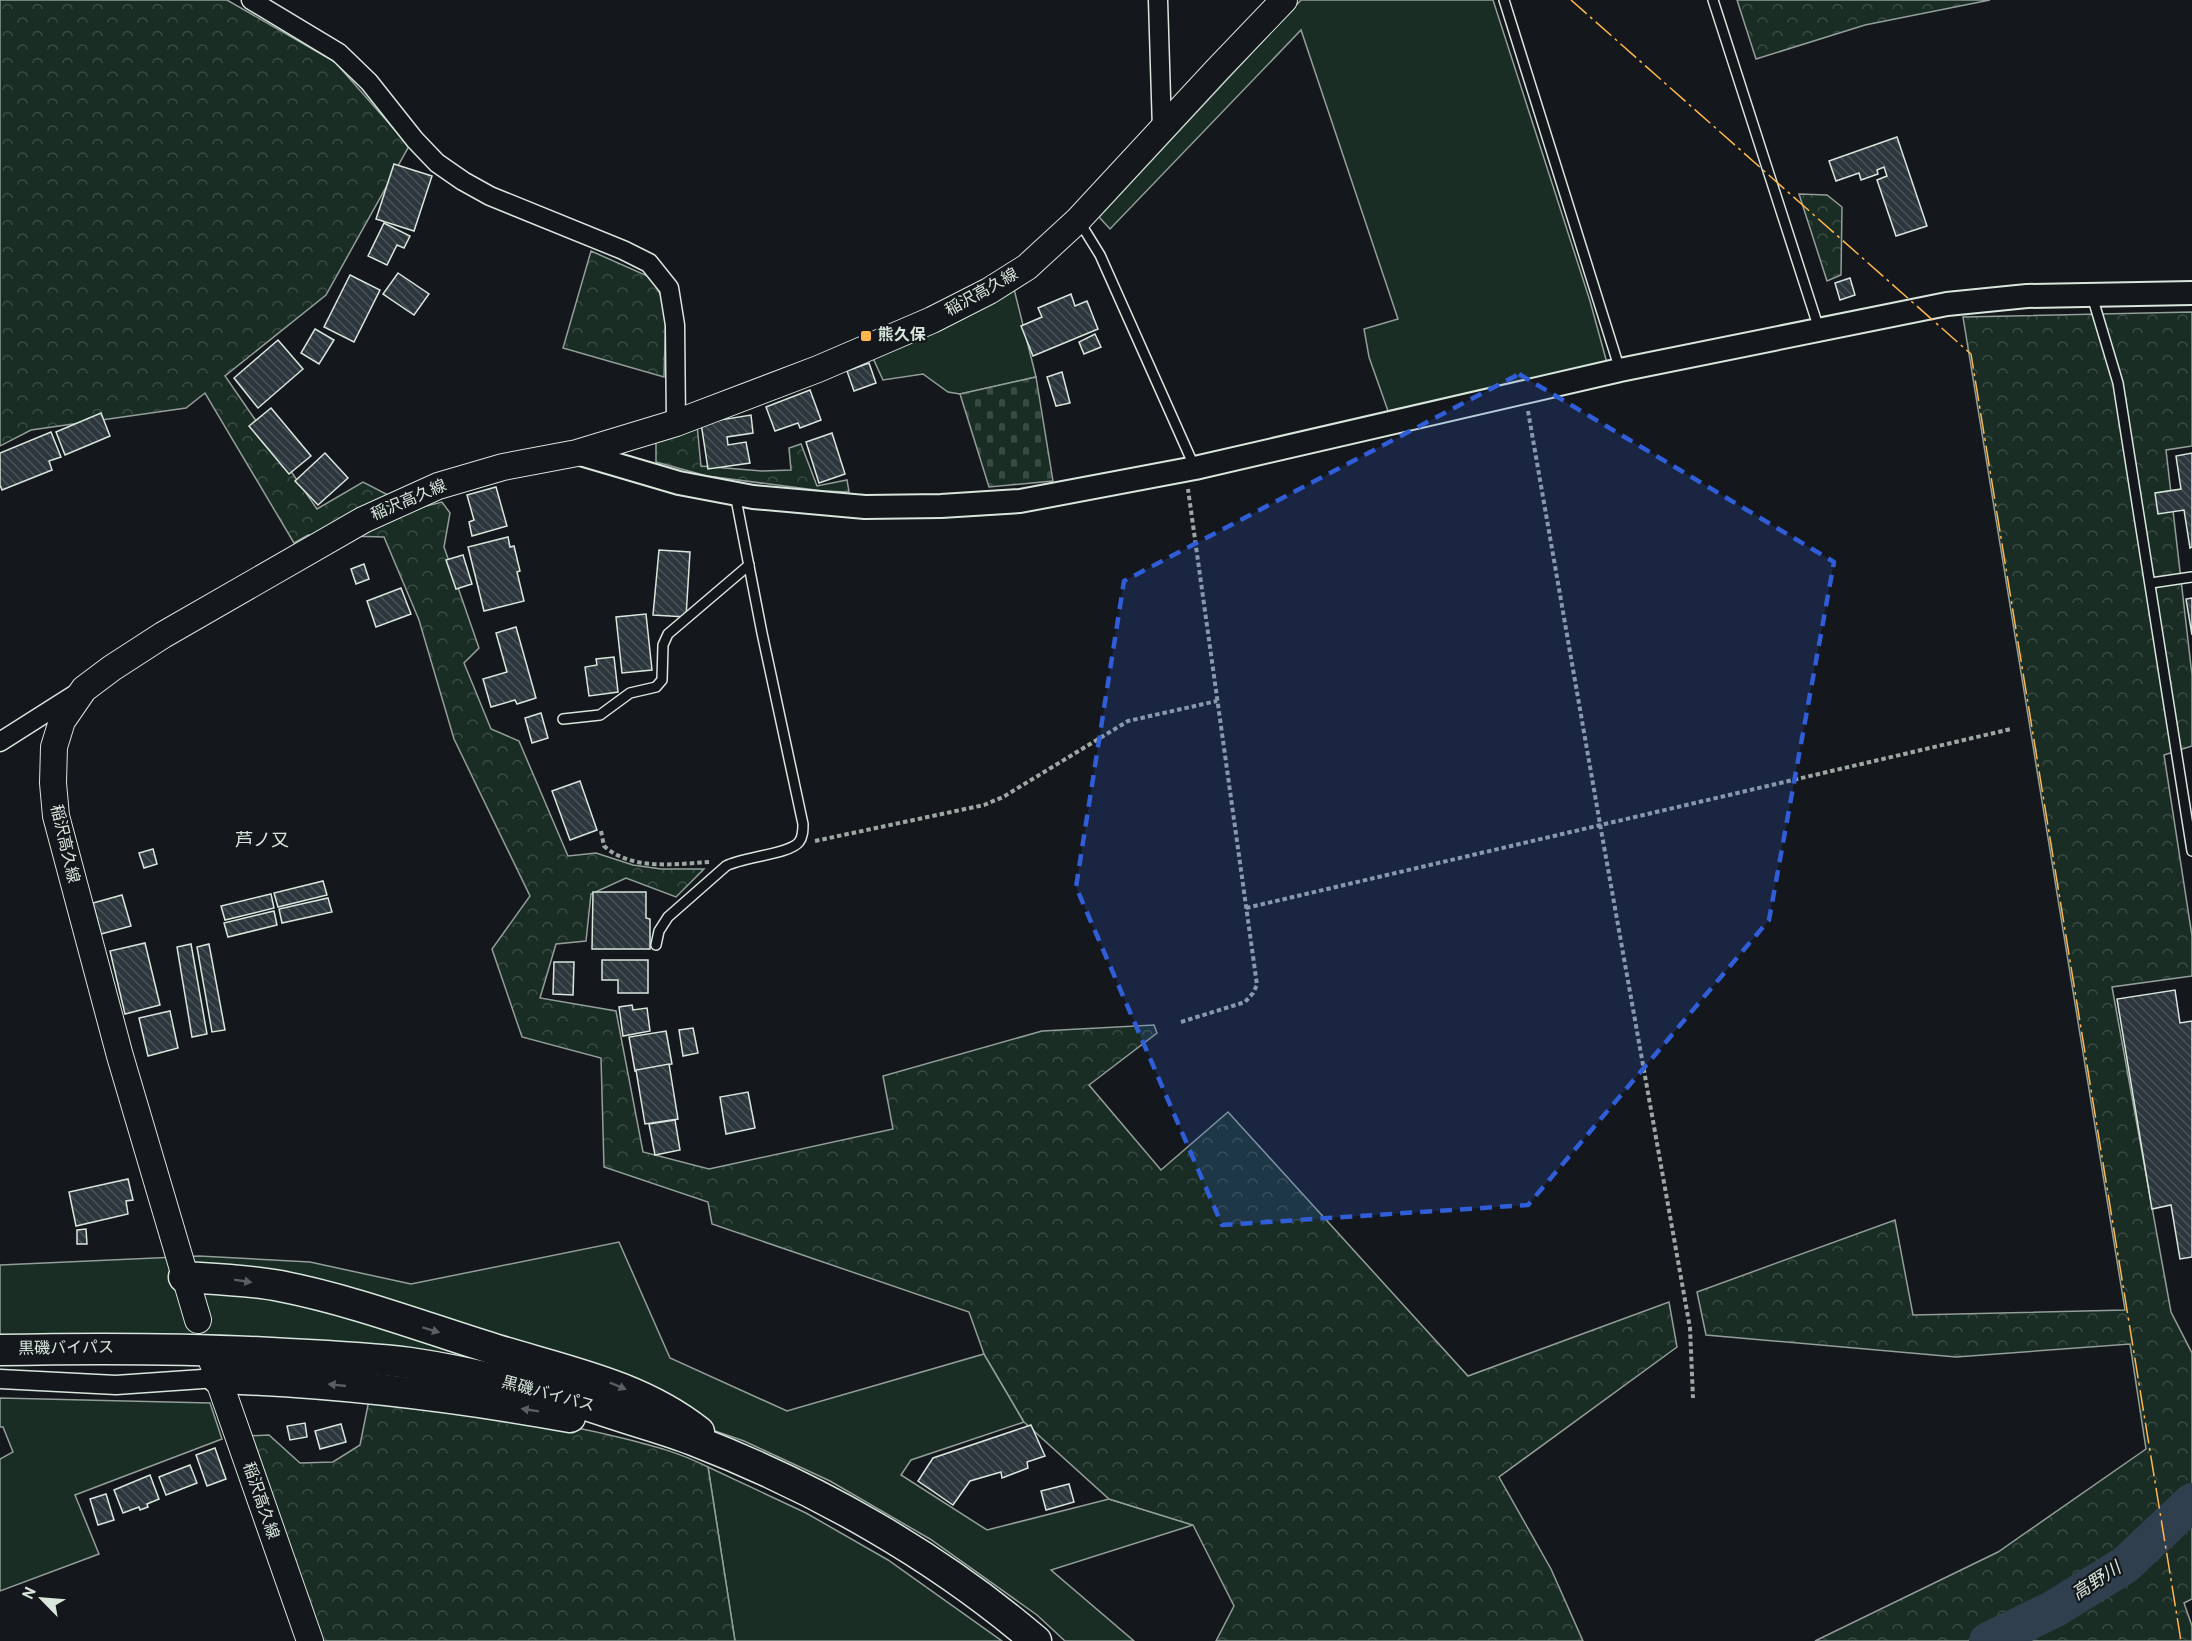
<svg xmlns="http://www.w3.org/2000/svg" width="2192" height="1641" font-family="Overpass,'Noto Sans JP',sans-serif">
	<defs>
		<pattern id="forest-crowns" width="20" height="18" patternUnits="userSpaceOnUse" patternTransform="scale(1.5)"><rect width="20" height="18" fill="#1a2d24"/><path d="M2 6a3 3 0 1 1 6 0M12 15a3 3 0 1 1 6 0" fill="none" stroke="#3b4b43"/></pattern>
		<pattern id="cemetery-stones" width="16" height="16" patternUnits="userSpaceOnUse" patternTransform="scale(1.5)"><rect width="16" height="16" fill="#1a2d24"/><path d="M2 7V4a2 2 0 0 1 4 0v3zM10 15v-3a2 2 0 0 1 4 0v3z" fill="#3b4b43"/></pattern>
		<pattern id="building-back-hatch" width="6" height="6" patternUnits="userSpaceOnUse" patternTransform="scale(1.5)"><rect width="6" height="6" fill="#2c363c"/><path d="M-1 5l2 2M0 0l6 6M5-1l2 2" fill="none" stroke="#4a5358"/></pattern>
	</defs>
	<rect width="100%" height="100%" fill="#14181c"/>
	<g fill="#1a2d24" stroke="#939e99" stroke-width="1.5">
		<polygon points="1301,0 1493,0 1590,301 1607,363 1388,411 1369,357 1364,329 1398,319 1301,30 1110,229 1099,217"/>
		<polygon points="1014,289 1036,377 960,394 948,392 923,374 883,380 872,356"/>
		<polygon points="619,1242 670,1358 787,1411 984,1354 1024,1422 911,1460 901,1475 987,1530 1109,1499 1193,1525 1051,1570 1134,1641 1065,1641 1037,1615 930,1539 830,1481 744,1441 591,1388 0,1335 0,1265 199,1256 310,1262 411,1284"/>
		<polygon points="0,1398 210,1403 222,1439 75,1495 99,1554 0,1591 0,1459 13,1452 3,1427 0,1427"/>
		<polygon points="708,1467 806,1513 888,1560 1002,1641 735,1641"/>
	</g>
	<g fill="url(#forest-crowns)" stroke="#939e99" stroke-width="1.5">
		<polygon points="0,0 227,0 335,62 409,146 326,295 225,376 317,509 363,482 415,509 442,502 450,513 444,547 479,648 464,663 491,729 519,741 568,856 596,853 633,865 661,869 704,869 676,897 626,878 591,894 586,941 556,944 540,998 616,1011 643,1152 709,1169 893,1129 883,1076 1042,1031 1154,1025 1157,1033 1089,1085 1161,1170 1228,1112 1468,1376 1669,1302 1677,1347 1499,1477 1551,1569 1583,1641 1216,1641 1234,1606 1193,1525 1109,1499 1024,1422 984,1354 969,1312 712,1224 708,1202 604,1167 601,1058 522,1037 492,949 530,896 454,739 419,620 384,537 308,535 294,543 205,393 186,408 31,430 0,446"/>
		<polygon points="1737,0 1990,0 1865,25 1756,59"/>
		<polygon points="1799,194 1827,195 1842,207 1841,275 1827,281"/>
		<polygon points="591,251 652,278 666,306 664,377 563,348"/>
		<polygon points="2192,312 2192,446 2166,450 2192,675 2192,746 2164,755 2192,936 2192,976 2112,987 2171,1312 2192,1353 2192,1599 2184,1603 2192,1626 2192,1641 1815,1641 1998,1552 2146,1449 2130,1344 1956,1357 1706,1335 1697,1292 1895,1220 1913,1315 2125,1310 1963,317"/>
		<polygon points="697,425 701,466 762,471 791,470 789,448 801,444 817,486 847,480 849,492 823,491 707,476 656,462 656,440"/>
		<path d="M369 1400C453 1409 539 1417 622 1438 654 1446 678 1452 708 1467L735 1641H318L247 1436 269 1435 300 1463 333 1462 360 1445Z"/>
	</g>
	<polygon fill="url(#cemetery-stones)" stroke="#939e99" stroke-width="1.5" points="1036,377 1053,481 989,487 960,394"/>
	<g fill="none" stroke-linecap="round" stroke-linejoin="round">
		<polyline stroke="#2f3f4d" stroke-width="38" points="1988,1641 2054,1609 2125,1565 2192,1502"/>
	</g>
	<g fill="url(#building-back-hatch)" stroke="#d8e6dc" stroke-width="1.5">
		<polygon points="1897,137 1927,226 1896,236 1877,180 1887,176 1884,167 1877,170 1878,174 1861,180 1859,173 1836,181 1829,161"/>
		<polygon points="394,164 432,176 414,231 376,219"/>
		<polygon points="384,223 410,236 404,248 397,245 387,265 368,256"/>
		<polygon points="398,273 429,294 414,315 383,294"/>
		<polygon points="350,275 380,290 354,342 324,327"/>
		<polygon points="1850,278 1855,295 1840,300 1835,283"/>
		<polygon points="1071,294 1075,306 1087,301 1098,329 1033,356 1021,326 1042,317 1038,308"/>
		<polygon points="315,329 334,340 319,364 301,353"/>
		<polygon points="1095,334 1101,347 1084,354 1079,342"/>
		<polygon points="278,340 303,369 258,408 234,378"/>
		<polygon points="869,363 876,383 854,391 847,371"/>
		<polygon points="1062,372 1070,403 1056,406 1047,377"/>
		<polygon points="810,390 821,420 800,428 798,423 775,431 766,407"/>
		<polygon points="271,408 311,456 289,474 249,426"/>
		<polygon points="101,413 110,436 65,455 56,432"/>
		<polygon points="751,415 753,433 727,437 728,445 746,442 750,463 708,469 701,423"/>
		<polygon points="51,432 61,457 49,461 52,470 2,490 0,485 0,453"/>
		<polygon points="832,433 845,474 819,483 806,442"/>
		<polygon points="325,453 348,478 318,505 295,481"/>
		<polygon points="2192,453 2192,547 2190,548 2184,510 2158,514 2155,493 2181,489 2176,456"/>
		<polygon points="496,487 507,526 472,536 469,522 474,520 467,495"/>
		<polygon points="508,537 510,547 514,546 520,571 517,572 524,601 484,611 468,547"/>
		<polygon points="659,550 690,552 686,617 653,615"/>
		<polygon points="463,555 472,584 456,589 446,560"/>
		<polygon points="364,564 369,579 356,584 351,569"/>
		<polygon points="401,588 411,614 376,627 367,601"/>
		<polygon points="2192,598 2192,635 2186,599"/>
		<polygon points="646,614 652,670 622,673 616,617"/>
		<polygon points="516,627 536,698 517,704 515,700 491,707 483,679 507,672 496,633"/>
		<polygon points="614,657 618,692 589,696 585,667 597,665 596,659"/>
		<polygon points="541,713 548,738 532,743 525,718"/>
		<polygon points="580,781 597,830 570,840 552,791"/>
		<polygon points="153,849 157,864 144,868 139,853"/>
		<polygon points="323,881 327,895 278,907 274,893"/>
		<polygon points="593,892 646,892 646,918 650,919 650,949 592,949"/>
		<polygon points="271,894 274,908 225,920 221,906"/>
		<polygon points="122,895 131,926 101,934 93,903"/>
		<polygon points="328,898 332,912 282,923 279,909"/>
		<polygon points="274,911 277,925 228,937 224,923"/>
		<polygon points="145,943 160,1005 125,1014 110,951"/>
		<polygon points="191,944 207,1034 192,1037 177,947"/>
		<polygon points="209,944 225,1030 212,1032 197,947"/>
		<polygon points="602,960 648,960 648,993 618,993 618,980 602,980"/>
		<polygon points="554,962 574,962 573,995 553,994"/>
		<polygon points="2175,990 2180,1023 2192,1021 2192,1257 2180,1259 2171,1205 2152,1209 2117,999"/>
		<polygon points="632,1005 633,1010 647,1008 650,1031 623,1036 619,1007"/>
		<polygon points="170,1011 178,1048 148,1056 139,1018"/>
		<polygon points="693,1028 698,1053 683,1056 679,1030"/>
		<polygon points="666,1031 672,1064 635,1071 629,1037"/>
		<polygon points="669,1064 678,1119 645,1124 636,1070"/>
		<polygon points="748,1092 755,1128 726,1134 720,1097"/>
		<polygon points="675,1120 680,1150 655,1155 649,1124"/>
		<polygon points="128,1179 133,1200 126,1201 128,1214 76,1226 69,1192"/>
		<polygon points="86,1229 87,1244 77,1244 77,1230"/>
		<polygon points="305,1423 307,1437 290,1440 287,1426"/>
		<polygon points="341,1424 346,1442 320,1449 315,1431"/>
		<polygon points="1031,1425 1045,1456 1027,1462 1028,1468 1002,1478 1001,1472 970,1481 953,1505 918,1481 933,1458"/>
		<polygon points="215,1448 226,1479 207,1486 196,1455"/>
		<polygon points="190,1465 197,1483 166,1495 159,1477"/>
		<polygon points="150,1475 159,1499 147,1504 148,1507 140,1510 139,1507 123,1513 114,1490"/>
		<polygon points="1069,1484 1074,1502 1046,1510 1041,1491"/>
		<polygon points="106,1494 114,1520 98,1525 90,1499"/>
	</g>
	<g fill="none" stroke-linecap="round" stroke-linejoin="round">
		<defs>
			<g id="service">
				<polyline points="1504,0 1620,370"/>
				<polyline points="1713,0 1819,329"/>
				<polyline points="1079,221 1100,255 1195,468"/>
				<polyline points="2092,296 2118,383 2192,851"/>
				<polyline points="2151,583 2192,577"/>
				<polyline points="563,719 600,715 630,693 656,687 662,680 663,645 668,634 749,565"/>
				<path d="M656 945 659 931 668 917 726 866C743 857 790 854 799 842 803 837 803 830 803 824L762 633 735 494"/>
			</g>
			<g id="minor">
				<polyline points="251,0 339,53 369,82 415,140 437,163 463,181 490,196 623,250 649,263 669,288 675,325 676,423"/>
				<polyline points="1158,0 1162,130"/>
				<polyline points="0,742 77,693"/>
				<polyline points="0,1379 116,1385 217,1378"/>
			</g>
			<polyline id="tertiary" points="577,453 679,483 753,497 865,507 941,506 1020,501 1195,468 1620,370 1947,304 2027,296 2192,293"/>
			<g id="secondary">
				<polyline points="198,1320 120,1056 56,816 53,783 54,747 62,721 84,689 112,668 163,635 363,520 438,486 503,467 577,453 676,423 818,369 932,320 989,291 1027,267 1078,220 1217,70 1284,0"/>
				<polyline points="212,1361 310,1641"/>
			</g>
			<g id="trunk">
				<path d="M184 1277C216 1279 248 1280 280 1286 352 1300 423 1327 494 1349 565 1371 640 1385 699 1432"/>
				<path d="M0 1350C96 1348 192 1348 288 1354 329 1356 370 1358 410 1363 479 1373 548 1392 614 1414 641 1423 667 1430 693 1440 815 1487 937 1556 1036 1641"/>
				<path d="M217 1378C336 1382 454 1396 570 1417"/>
			</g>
		</defs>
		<use href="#service" stroke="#d8e6dc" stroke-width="12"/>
		<use href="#minor" stroke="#d8e6dc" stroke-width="21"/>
		<use href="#tertiary" stroke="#d8e6dc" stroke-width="26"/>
		<use href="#secondary" stroke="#d8e6dc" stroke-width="28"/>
		<use href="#trunk" stroke="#d8e6dc" stroke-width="33"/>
		<g stroke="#9da8a2" stroke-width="4" stroke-dasharray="4.5 3" stroke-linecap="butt">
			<polyline points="1528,411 1600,824 1690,1328 1693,1398"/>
			<path d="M601 831 604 846C632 871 675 864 710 862"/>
			<polyline points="815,841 984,805 1003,797 1128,721 1217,701"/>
			<polyline points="1246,908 2011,729"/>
			<polyline points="1181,1022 1245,1002 1253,993 1257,985 1188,489"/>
		</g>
		<use href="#service" stroke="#14181c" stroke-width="9"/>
		<use href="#minor" stroke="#14181c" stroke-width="18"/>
		<use href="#tertiary" stroke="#14181c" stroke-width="22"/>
		<use href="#secondary" stroke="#14181c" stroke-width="26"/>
		<use href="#trunk" stroke="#14181c" stroke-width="30"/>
		<polyline stroke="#ffb74d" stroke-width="1.5" stroke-dasharray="21 4.5 3 4.5" stroke-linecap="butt" points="1571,0 1971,354 2181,1641"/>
	</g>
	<defs><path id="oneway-solid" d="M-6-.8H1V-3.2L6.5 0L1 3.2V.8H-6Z" transform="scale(1.5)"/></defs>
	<g fill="#59605f">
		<use href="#oneway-solid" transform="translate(243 1281) rotate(9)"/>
		<use href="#oneway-solid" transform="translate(431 1330) rotate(17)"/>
		<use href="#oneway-solid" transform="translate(337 1385) rotate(-174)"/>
		<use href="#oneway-solid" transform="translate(618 1386) rotate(23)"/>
		<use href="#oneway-solid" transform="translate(530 1410) rotate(-171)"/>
	</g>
	<path fill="#305dd8" fill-opacity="0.2" stroke="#305dd8" stroke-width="4.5" stroke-dasharray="12 8" stroke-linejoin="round" d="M1519 374 1834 562 1769 920 1528 1205 1222 1225 1076 887 1124 581Z"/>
	<rect fill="#ffb74d" stroke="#14181c" stroke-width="2" x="860" y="330" width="12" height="12" rx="3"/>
	<g text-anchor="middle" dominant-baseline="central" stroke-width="4.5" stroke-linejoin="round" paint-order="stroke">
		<g font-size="16" fill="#d8e6dc" stroke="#14181c">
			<text transform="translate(982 293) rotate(-29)">稲沢高久線</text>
			<text transform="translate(409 501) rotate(-23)">稲沢高久線</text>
			<text transform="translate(64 844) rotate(77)">稲沢高久線</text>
			<text transform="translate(66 1349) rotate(-1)">黒磯バイパス</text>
			<text transform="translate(548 1395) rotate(15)">黒磯バイパス</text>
			<text transform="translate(260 1501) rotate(71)">稲沢高久線</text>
		</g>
		<g font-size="16" font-weight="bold" fill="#d8e6dc" stroke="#14181c" text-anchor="start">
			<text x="878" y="336">熊久保</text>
		</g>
		<g font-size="18" fill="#d8e6dc" stroke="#14181c">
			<text x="262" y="841">芦ノ又</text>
		</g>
		<g font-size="18" font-style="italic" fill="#d8e6dc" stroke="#14181c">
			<text transform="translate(2097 1582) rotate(-33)">高野川</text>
		</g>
	</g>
	<g transform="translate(42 1599) rotate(295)" stroke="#14181c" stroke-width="4.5" paint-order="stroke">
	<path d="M0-4.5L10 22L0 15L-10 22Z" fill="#d8e6dc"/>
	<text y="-9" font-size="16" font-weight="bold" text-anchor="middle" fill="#d8e6dc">N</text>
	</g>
</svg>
